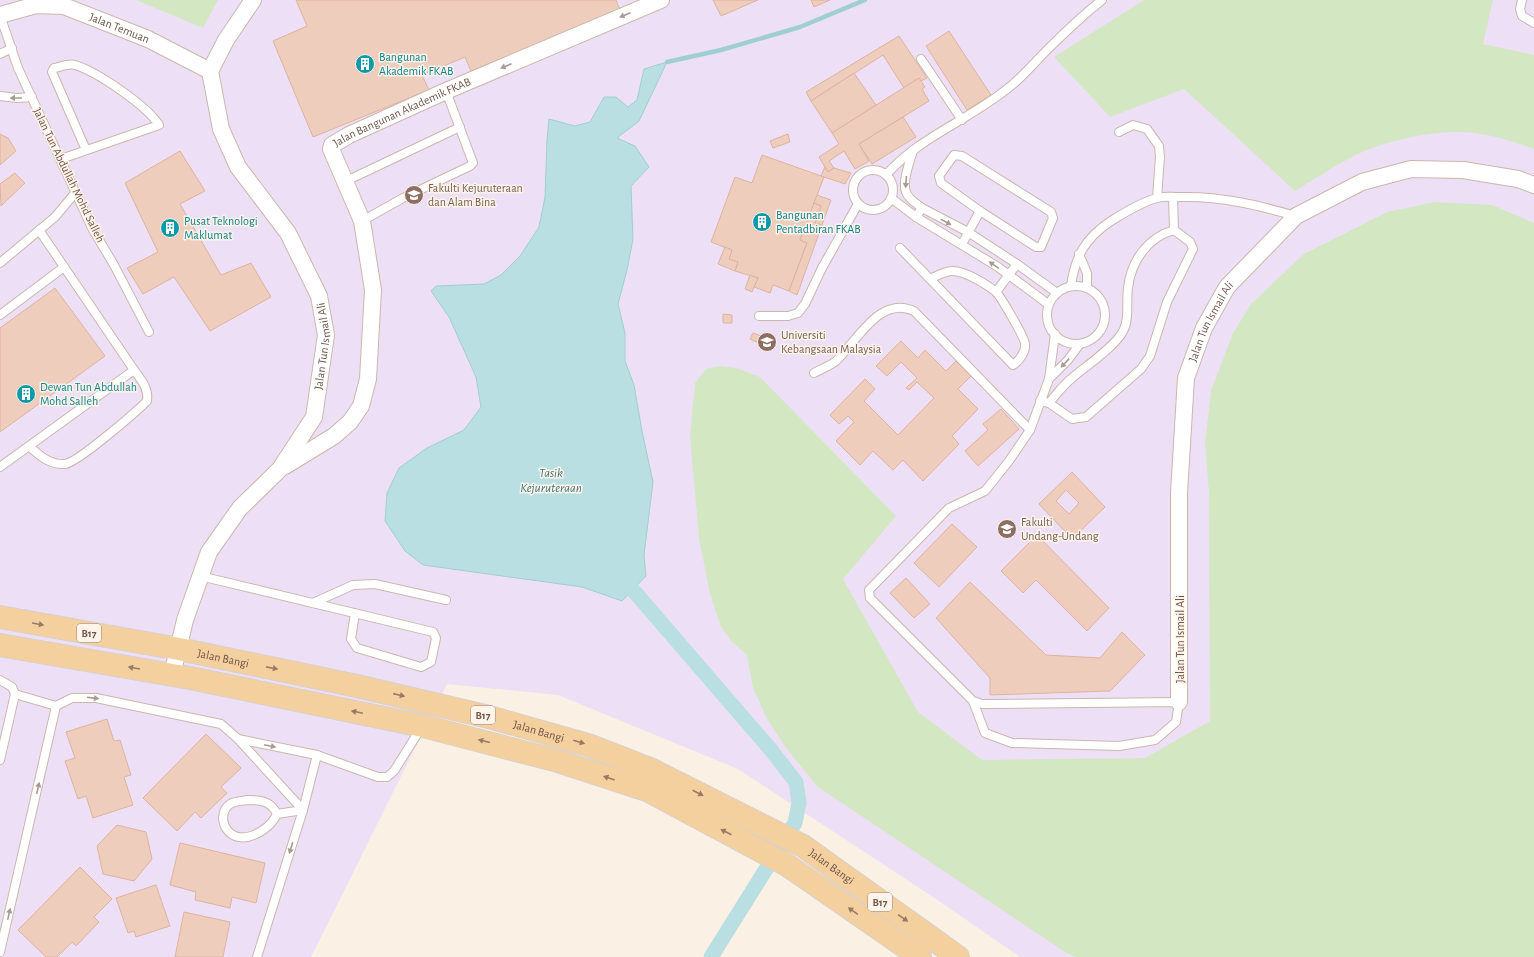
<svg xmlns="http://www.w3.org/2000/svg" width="1534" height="957" font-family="'Alegreya Sans',sans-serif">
	<rect width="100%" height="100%" fill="#faf0e3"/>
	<polygon fill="#ede0f6" points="0,0 1534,0 1534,957 1020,957 936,899 738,769 558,695 447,684 311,957 0,957"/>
	<g fill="#d4e7c3">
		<polygon points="136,0 218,0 203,28"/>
		<path d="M1144 0H1493L1483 44 1534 55V149C1517 143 1500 137 1481 134 1442 127 1385 140 1350 158 1331 168 1313 180 1295 191L1184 89 1110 117 1054 57Z"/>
		<polygon points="1435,202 1492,205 1534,223 1534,957 1077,957 1068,954 818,787 786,748 767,719 753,688 747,655 731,641 720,625 709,590 699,538 690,436 695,383 706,369 720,366 736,368 760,377 896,516 843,579 918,712 982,760 1145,758 1210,721 1209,494 1205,443 1211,391 1233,333 1251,304 1304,254 1387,212"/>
	</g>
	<polygon fill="#b9dfe2" stroke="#a0cfd3" points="667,62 639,121 617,138 635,146 649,167 631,186 633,239 627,270 618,304 625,333 625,361 634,385 642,431 653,482 644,555 646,576 622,601 582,587 423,565 405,551 385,521 387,493 399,468 427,448 464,430 481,407 476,377 449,317 431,291 436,286 484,284 501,275 520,256 539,227 545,197 547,140 549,119 575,126 590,122 604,97 616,97 628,107 637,100 644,69"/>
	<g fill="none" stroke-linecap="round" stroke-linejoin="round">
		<polyline stroke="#a0cfd3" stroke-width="4.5" points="667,62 721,50 800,27 865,0"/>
		<polyline stroke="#b9dfe2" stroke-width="15" points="633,590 771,750 796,782 799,803 795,823 711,957"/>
	</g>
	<g fill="#eecdbd" stroke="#dfb39e" fill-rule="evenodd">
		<polygon points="296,0 616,0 620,10 471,71 465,57 422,75 429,90 313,137 273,41 307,26"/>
		<polygon points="713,0 758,0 721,16"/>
		<polygon points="811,0 830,0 814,7"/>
		<polygon points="949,31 991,95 967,110 926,46"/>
		<polygon points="899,36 927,78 921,81 919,78 904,88 883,55 811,101 806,92"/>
		<polygon points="854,73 876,105 832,133 811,101"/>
		<polygon points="919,78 925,87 922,89 929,101 859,144 869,161 855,169 844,151 829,161 834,168 828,172 819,157 839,144 832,133"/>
		<polygon points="903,117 916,137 872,164 859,144"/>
		<polygon points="0,134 8,138 16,151 0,165"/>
		<polygon points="788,134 790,142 773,148 770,141"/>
		<polygon points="180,151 205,191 180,204 221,275 251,263 271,297 210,331 174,277 143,294 127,268 158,252 125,183"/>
		<polygon points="762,155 824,177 800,240 807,243 789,291 773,285 770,293 754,287 758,278 735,271 738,262 729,259 732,250 711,242 735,177 752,183"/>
		<polygon points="825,167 828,172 834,168 851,173 845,184 821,176"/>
		<polygon points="15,173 25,183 1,206 0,184"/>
		<polygon points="817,195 831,200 822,225 815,223 821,206 814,203"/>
		<polygon points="814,203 821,206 815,223 822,225 797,295 789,291 807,243 800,240"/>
		<polygon points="725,247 732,250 729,259 738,262 735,271 718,264"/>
		<polygon points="750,275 758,278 752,292 745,289"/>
		<polygon points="55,288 105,356 0,432 0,328"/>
		<polygon points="723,314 732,315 732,323 723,323"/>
		<polygon points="753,333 766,338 763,345 750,339"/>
		<polygon points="901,341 918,358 925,350 946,371 956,361 971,376 958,389 978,409 952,436 959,444 923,481 903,460 893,470 873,451 860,465 836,441 854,422 848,416 839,424 830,415 865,379 875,389 864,401 898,435 934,398 917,382 909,390 906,388 917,378 901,362 887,376 876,366"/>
		<polygon points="1001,409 1019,429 978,466 965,451 988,430 983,424"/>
		<path d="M1072 472 1105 507 1072 539 1039 504ZM1066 490 1079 503 1069 514 1056 501Z"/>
		<polygon points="952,524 977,547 939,587 914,563"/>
		<polygon points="1037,535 1109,608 1087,631 1036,580 1023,593 1001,571"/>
		<polygon points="906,578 930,604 914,618 890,593"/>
		<polygon points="970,582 1046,655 1100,658 1122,632 1145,655 1110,691 990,695 990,678 936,618"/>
		<polygon points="107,719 114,741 120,740 131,775 124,777 133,805 93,818 86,796 78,799 65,761 75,758 66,732"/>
		<polygon points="206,734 241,768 221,787 227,793 201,818 195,812 177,831 143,798"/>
		<polygon points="117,825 146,832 152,859 134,881 103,874 97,846"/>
		<polygon points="180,843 265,863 256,903 232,897 230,908 195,900 196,892 170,885"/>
		<polygon points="80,867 112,899 94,917 99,922 76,946 72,942 57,957 46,957 18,930"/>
		<polygon points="156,885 170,926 136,937 134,931 128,933 116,898"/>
		<polygon points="184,912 230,922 223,957 175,957"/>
	</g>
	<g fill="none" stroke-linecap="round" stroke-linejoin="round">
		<defs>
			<g id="lane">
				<polyline points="1522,0 1520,9 1522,16 1534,23"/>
				<polyline points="0,15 18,68 92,228 114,265 149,332"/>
				<polyline points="0,54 12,48"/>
				<polyline points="921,59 962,120"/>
				<polyline points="0,96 17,98 32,97"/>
				<polyline points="1119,132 1133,125 1147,129 1159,146 1160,157 1157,198"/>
				<path d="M913 150C910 162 902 180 906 192 908 199 917 204 922 208"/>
				<polygon points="954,155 962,156 1051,212 1053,218 1041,247 1036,247 980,211 941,183 939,176"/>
				<path d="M61 159 159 125C147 106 98 72 75 65 69 63 60 67 54 68L52 72 86 150"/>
				<circle cx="873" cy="190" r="20"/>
				<path d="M886 175C920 136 972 119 1012 85 1025 74 1036 61 1048 49 1065 32 1083 15 1102 0"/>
				<polyline points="344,182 460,127"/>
				<polyline points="1173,197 1174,230"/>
				<polyline points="891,198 916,217 998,267 1048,304"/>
				<polyline points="916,217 922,208 968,232 1017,264 1057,293"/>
				<polyline points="362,221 403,198 470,166 473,163 446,91"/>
				<polyline points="962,244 980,211"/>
				<path d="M900 248 1013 365C1019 361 1026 352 1025 344 1025 338 1000 295 995 291 984 283 967 272 953 271 947 270 936 276 930 279"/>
				<polyline points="1079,254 1087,273 1087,288"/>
				<polyline points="0,263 55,217 76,192"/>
				<path d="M1071 286C1075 257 1085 238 1111 221 1124 213 1141 202 1157 198 1165 196 1174 197 1181 197 1221 196 1257 205 1296 216"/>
				<circle cx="1076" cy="315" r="29"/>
				<polyline points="996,292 1017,264"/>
				<polyline points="0,315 64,267"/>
				<polyline points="759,316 788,316 798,313 805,304 822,268 858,204"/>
				<path d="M814 373C821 369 830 366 836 361 858 340 880 295 914 311L1030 430"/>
				<polyline points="1049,379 1068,360 1079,345"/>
				<path d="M1040 401 1049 403 1072 419 1086 417 1141 369 1150 356 1167 302 1193 249 1190 242 1174 230C1148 237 1131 261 1128 288 1126 303 1130 321 1122 333 1112 349 1086 366 1072 378 1063 385 1056 395 1049 403"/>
				<path d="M30 447C40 456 50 465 65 464 77 463 136 412 147 401 149 388 141 380 134 370"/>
				<polyline points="0,467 134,370 39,230"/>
				<polyline points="200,576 433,632 436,638 431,662 421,667 357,648 351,639 355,613"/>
				<polyline points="313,603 353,585 375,584 446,600"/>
				<polyline points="0,680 12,687 15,694 0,760"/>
				<polyline points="15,694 56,706 72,698 96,698 221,724 238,739 317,755 378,777 387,777 394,771 421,728"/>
				<polyline points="973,701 982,704 1179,702 1176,722 1155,740 1119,746 1012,743 985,733 973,701 870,598 869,590 949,508 985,491 1009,461 1030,430 1049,379 1055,334"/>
				<polyline points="238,739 303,810"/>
				<path d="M248 800C261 800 271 801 277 814 274 821 269 826 263 830 229 853 213 816 230 804 235 801 242 801 248 800Z"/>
				<polyline points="277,814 303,810"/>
				<polyline points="0,952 56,706"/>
				<polyline points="257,957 303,810 317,755"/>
			</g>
			<g id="street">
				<path id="s1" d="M0 15 36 5 64 6 148 39 210 71"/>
				<path id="s2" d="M285 466 334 436 350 422 361 406 368 379 373 290 362 221 331 149 332 145 349 135 446 91 661 0"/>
				<path id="s3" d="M172 675 185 620 209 552 240 508 280 469 314 417 326 335 319 296 288 233 238 167 221 129 210 71 226 40 253 0"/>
				<path id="s4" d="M1179 702V493L1186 378 1204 328 1227 287 1296 216 1362 182 1411 169 1463 170 1518 179 1534 185"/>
			</g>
			<g id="primary">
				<path id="s5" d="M0 617 179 649 357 686 489 717 588 745 652 770 803 846 958 957"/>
				<polyline points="0,645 190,678 423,726 558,761 647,790 787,865 920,957"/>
			</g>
		</defs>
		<use href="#lane" stroke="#cbb7aa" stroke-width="10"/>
		<use href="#street" stroke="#cbb7aa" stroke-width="18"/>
		<use href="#primary" stroke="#d7d0cd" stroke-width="24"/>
		<use href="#lane" stroke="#fff" stroke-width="8"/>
		<use href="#street" stroke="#fff" stroke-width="16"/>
		<use href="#primary" stroke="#f5d09f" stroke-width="22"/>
	</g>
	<defs><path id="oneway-solid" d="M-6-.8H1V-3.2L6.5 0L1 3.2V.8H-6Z"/></defs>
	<g fill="#aa9a93">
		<use href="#oneway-solid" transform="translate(625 15) rotate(157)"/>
		<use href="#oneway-solid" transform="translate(506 66) rotate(157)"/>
		<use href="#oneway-solid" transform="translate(16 98) rotate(180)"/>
		<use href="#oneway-solid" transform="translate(906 182) rotate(94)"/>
		<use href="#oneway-solid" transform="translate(946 222) rotate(29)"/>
		<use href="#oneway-solid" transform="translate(994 265) rotate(-146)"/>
		<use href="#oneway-solid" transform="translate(1065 363) rotate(133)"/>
		<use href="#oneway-solid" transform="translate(93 698) rotate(7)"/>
		<use href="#oneway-solid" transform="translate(270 746) rotate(12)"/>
		<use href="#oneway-solid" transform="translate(38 788) rotate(-77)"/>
		<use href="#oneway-solid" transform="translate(291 848) rotate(107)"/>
		<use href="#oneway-solid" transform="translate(9 914) rotate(-77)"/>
	</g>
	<g fill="#997b64">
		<use href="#oneway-solid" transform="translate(38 624) rotate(10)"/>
		<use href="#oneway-solid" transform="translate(134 668) rotate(-170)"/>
		<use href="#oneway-solid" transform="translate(272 668) rotate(11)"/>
		<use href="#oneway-solid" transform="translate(399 695) rotate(13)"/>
		<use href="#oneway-solid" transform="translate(357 712) rotate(-168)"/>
		<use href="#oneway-solid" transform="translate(484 741) rotate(-166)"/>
		<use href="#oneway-solid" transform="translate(579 742) rotate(16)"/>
		<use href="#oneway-solid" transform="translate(609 778) rotate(-161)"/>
		<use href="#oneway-solid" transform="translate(698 793) rotate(27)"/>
		<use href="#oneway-solid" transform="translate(726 832) rotate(-153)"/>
		<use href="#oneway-solid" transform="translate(853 911) rotate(-145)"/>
		<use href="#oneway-solid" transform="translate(903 918) rotate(35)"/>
	</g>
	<defs>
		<symbol id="building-disc" viewBox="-11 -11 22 22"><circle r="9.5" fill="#0f9aa8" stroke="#fef4e9"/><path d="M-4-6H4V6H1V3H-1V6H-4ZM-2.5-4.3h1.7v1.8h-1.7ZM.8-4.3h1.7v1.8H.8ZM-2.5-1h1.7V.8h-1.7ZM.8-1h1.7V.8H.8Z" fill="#fff"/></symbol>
		<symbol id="university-disc" viewBox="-11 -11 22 22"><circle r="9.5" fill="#8d6e63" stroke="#fef4e9"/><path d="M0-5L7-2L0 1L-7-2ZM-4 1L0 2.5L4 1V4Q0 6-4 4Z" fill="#fff"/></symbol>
	</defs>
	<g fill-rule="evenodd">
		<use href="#building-disc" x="354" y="53" width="22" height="22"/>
		<use href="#university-disc" x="403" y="184" width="22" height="22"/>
		<use href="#building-disc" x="751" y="211" width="22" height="22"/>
		<use href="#building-disc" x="159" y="217" width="22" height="22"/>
		<use href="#university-disc" x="756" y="331" width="22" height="22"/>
		<use href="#building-disc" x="15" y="383" width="22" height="22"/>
		<use href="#university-disc" x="996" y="518" width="22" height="22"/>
	</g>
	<g text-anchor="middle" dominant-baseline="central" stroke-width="3" stroke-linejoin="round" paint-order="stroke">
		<g fill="#fef4e9" stroke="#9b857a" stroke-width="1">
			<rect x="77" y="624" width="24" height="18" rx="3"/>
			<rect x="471" y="706" width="24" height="18" rx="3"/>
			<rect x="868" y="893" width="24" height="18" rx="3"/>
		</g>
		<g font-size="11" font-weight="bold" fill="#71564b">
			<text x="89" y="633">B17</text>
			<text x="483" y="715">B17</text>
			<text x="880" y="902">B17</text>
		</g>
		<g font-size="12" fill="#71564b" stroke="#fef4e9">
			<text stroke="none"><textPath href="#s1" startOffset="125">Jalan Temuan</textPath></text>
			<text stroke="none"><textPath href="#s2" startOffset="445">Jalan Bangunan Akademik FKAB</textPath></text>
			<text transform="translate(69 175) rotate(64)">Jalan Tun Abdullah Mohd Salleh</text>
			<text stroke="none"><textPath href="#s4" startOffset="386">Jalan Tun Ismail Ali</textPath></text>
			<text stroke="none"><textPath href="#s3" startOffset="372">Jalan Tun Ismail Ali</textPath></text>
			<text transform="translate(1180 639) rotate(-90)">Jalan Tun Ismail Ali</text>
			<text stroke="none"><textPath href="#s5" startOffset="227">Jalan Bangi</textPath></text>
			<text stroke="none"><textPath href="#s5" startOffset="551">Jalan Bangi</textPath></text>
			<text stroke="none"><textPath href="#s5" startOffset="875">Jalan Bangi</textPath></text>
		</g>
		<g font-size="12" fill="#0d838f" stroke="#fef4e9" text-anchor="start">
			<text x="379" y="57">Bangunan<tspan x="379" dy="14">Akademik FKAB</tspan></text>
			<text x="776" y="215">Bangunan<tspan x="776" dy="14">Pentadbiran FKAB</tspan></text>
			<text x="184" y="221">Pusat Teknologi<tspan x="184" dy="14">Maklumat</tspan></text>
			<text x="40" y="387">Dewan Tun Abdullah<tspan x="40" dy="14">Mohd Salleh</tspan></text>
		</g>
		<g font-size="12" fill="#785e54" stroke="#fef4e9" text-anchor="start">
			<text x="428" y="188">Fakulti Kejuruteraan<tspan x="428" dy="14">dan Alam Bina</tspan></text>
			<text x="781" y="335">Universiti<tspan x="781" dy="14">Kebangsaan Malaysia</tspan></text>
			<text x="1021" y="522">Fakulti<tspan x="1021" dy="14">Undang-Undang</tspan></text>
		</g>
		<g font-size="13" font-style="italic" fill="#43767c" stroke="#fef4e9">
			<text x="551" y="473">Tasik<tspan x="551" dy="15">Kejuruteraan</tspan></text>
		</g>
	</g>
</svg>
